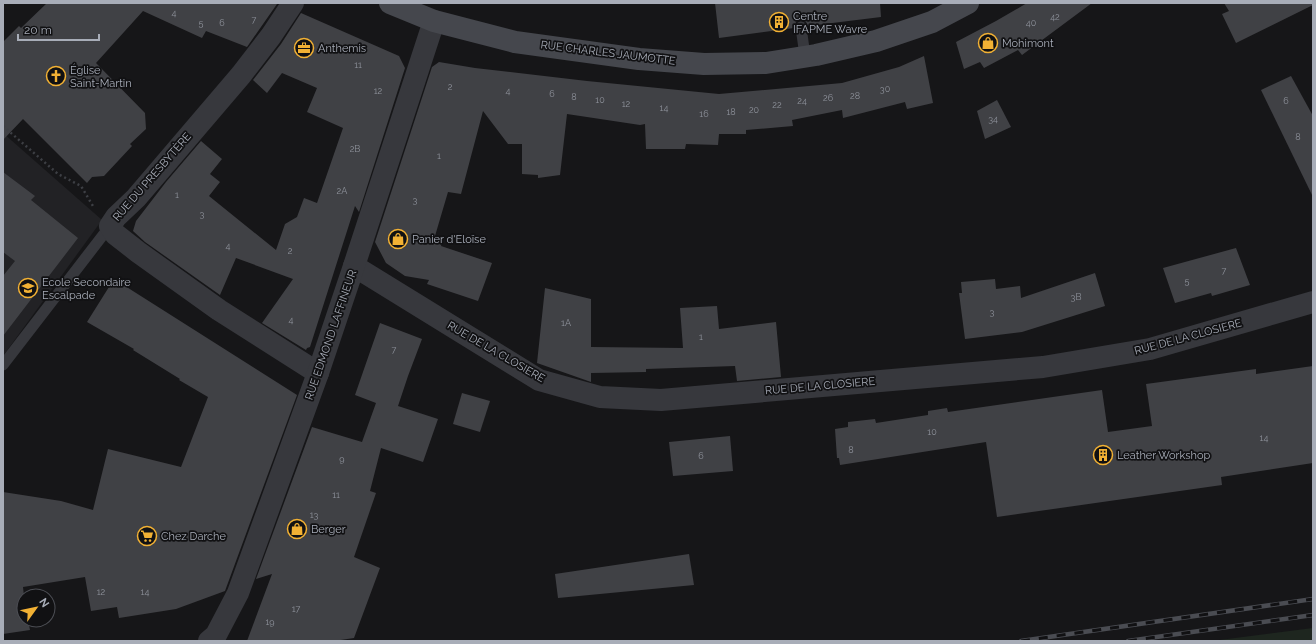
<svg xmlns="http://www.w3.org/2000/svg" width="1316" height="644" font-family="Raleway,sans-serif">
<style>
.built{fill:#222225}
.green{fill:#1e261f}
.building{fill:#404145}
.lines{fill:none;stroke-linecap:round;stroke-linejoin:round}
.path{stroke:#3d3f44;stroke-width:2.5;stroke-dasharray:2 3;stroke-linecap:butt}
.lane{stroke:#37383d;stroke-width:11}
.street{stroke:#37383d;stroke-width:22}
.secondary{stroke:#45474d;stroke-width:22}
.rail-casing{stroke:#4a4c52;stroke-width:4.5}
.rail{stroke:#111113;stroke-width:3;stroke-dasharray:9;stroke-linecap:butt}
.labels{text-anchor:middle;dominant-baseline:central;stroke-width:3.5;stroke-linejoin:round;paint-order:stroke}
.number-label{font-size:9px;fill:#8e929b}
.poi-label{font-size:11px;fill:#a8adb8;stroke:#111113;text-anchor:start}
.street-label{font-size:11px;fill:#a8adb8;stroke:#111113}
</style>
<rect width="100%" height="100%" fill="#161618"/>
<path class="built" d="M3,133L102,220L3,356Z"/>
<path class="green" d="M1313,628V641H1212Z"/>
<g class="building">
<path d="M47,3H275L277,4L247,47L206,31L202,38L143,11L96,63L145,113L146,129L130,144L132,146L104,176L92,177L87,183L23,119L3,140V42L19,26L21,28Z"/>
<path d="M715,3H880L881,17L808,26L806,22L800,20L796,22L794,28L719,38Z"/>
<path d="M1027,3H1092L1022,55L1018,50L984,68L980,62L964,69L956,42L996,21Z"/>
<path d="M1224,3H1313V5L1236,43L1222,14L1229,11Z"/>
<path d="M301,13L399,56L405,68L359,212L355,206L310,347L307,348L306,350L262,323L293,279L236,258L220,295L145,242L133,231L136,221L166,182L201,141L222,159L210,174L220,182L209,196L276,250L285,224L297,217L304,198L317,203L343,128L307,112L317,88L282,73L267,93L253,80L281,44Z"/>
<path d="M924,56L933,103L907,109L905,102L843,118L842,110L792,120L793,126L746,130V134H719L718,145L686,144L685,149H646L645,124L640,125L567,114L560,175L538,178V175L522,174V144H508L483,111L461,194L448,192L435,236L443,238L441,246L492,263L478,301L427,284L429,280L405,276L386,263L375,242L432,67L439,62L475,68L587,81L719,94L842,83L899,67Z"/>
<path d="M1291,76L1313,116V197L1261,90Z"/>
<path d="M997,100L1011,127L985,139L977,111Z"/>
<path d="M3,172L35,196L31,200L78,238L3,336V276L15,261L3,252Z"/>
<path d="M1236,248L1250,285L1212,296L1211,293L1175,303L1163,268Z"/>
<path d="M1095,273L1105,306L1022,332L965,339L959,293H962L961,282L995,279L996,289L1020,286L1021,298Z"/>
<path d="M114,279L297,395L225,591L176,609L119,618L117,607L91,611L85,577L23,587L24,596V620H28L30,630L3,634V492L61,501L93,510L108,449L181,467L208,397L179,380L180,379L133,350L134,349L87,322Z"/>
<path d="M545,288L591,299V347L683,348L680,308L717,306L719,329L776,322L781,377L737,381L735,366L646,369V372L591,373V382L537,363Z"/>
<path d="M380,323L422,339L408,376L398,406L438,419L423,462L381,448L370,491L376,493L354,557L380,568L354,638L334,641H247L272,574L256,579L312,427L362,442L376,403L355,395Z"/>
<path d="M1313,366V463L1221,477L1222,485L997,517L986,442L840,465L839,458H837L835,429L848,427V422L875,419L876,423L928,415V411L947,408L948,412L1102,390L1108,432L1152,426L1146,384L1256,369V374Z"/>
<path d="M462,393L490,401L480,432L453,424Z"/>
<path d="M730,436L733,471L673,476L669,442Z"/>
<path d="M689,554L694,585L558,598L555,574Z"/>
</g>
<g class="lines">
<path class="path" d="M3,126L58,174L81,186L93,206"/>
<g class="lane">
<path d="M801,27L805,56"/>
<path d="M3,365L110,226"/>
</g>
<g class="street">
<path d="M293,3L271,36L241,75L136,198L116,217L110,226L115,234L138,252L219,310L318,373"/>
<path d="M354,266L539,380L600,397L661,400L1043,367L1150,349L1313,302"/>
<path d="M209,641L216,635L238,593L318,373L354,266L434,21"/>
</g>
<path class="secondary" d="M390,3L434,21L515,42L639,59L704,64L766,63L816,55L876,41L932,22L968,3"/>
<defs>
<g id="rail">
<path d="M1021,641L1313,599"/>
<path d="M1128,641L1313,615"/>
</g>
</defs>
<use href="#rail" class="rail-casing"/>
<use href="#rail" class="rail"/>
</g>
<defs>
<symbol id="building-ring" viewBox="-11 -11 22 22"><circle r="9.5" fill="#111113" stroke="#f2b134" stroke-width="1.5"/><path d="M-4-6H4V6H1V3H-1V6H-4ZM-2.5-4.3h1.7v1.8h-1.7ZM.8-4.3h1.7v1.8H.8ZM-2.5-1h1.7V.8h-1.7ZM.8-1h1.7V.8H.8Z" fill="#f2b134"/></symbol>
<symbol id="shop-ring" viewBox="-11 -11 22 22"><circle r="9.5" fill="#111113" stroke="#f2b134" stroke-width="1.5"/><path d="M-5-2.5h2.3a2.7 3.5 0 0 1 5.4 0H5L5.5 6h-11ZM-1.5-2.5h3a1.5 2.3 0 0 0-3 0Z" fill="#f2b134"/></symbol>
<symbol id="office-ring" viewBox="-11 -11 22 22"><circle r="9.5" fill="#111113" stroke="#f2b134" stroke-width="1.5"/><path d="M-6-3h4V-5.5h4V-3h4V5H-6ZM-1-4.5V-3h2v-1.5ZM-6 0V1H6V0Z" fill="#f2b134"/></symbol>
<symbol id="church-ring" viewBox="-11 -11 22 22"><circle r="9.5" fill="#111113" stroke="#f2b134" stroke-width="1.5"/><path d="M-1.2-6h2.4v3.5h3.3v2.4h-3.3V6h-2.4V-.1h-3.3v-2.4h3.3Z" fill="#f2b134"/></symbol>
<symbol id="school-ring" viewBox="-11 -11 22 22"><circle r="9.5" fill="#111113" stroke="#f2b134" stroke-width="1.5"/><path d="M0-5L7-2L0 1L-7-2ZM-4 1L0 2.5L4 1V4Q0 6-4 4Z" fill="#f2b134"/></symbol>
<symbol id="supermarket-ring" viewBox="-11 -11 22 22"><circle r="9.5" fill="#111113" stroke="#f2b134" stroke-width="1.5"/><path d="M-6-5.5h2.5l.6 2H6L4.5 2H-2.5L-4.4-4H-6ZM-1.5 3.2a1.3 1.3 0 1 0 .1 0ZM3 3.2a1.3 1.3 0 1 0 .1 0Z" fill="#f2b134"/></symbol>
</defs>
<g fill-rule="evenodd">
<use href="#building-ring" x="768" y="11" width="22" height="22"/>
<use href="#shop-ring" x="977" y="32" width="22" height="22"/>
<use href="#office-ring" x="293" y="37" width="22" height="22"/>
<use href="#church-ring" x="45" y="65" width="22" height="22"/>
<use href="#shop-ring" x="387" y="228" width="22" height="22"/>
<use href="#school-ring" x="17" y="277" width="22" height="22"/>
<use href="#building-ring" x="1092" y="444" width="22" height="22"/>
<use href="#shop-ring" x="286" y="518" width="22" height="22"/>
<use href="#supermarket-ring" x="136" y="525" width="22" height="22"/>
</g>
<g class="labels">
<g class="number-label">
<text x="174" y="13">4</text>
<text x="1055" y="17">42</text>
<text x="254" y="20">7</text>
<text x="201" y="23">5</text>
<text x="222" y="23">6</text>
<text x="1031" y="23">40</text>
<text x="358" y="65">11</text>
<text x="450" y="87">2</text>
<text x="885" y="89">30</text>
<text x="378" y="91">12</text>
<text x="508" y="91">4</text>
<text x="552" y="94">6</text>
<text x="855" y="96">28</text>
<text x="574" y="97">8</text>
<text x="828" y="98">26</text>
<text x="600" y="100">10</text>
<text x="802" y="101">24</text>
<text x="1286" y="101">6</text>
<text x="626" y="104">12</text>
<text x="777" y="105">22</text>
<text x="664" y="108">14</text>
<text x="754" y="110">20</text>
<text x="731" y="112">18</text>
<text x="704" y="114">16</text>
<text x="993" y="119">34</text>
<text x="1298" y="137">8</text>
<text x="355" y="149">2B</text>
<text x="439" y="156">1</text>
<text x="342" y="191">2A</text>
<text x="177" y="195">1</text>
<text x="415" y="200">3</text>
<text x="202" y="214">3</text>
<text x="228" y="246">4</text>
<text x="290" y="251">2</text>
<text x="1224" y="271">7</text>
<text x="1187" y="281">5</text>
<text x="1076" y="297">3B</text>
<text x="992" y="312">3</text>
<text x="291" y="320">4</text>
<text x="566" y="323">1A</text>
<text x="701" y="337">1</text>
<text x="394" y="350">7</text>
<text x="932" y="432">10</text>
<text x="1264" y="438">14</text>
<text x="851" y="450">8</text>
<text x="701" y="456">6</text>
<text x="342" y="459">9</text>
<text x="336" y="495">11</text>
<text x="314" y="515">13</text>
<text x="101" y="592">12</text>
<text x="145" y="592">14</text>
<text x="296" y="609">17</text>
<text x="270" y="622">19</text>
</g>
<g class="poi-label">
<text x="793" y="16">Centre<tspan x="793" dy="13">IFAPME Wavre</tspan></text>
<text x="1002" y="43">Mohimont</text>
<text x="318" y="48">Anthemis</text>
<text x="70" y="70">Église<tspan x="70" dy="13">Saint-Martin</tspan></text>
<text x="412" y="239">Panier d'Eloïse</text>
<text x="42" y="282">Ecole Secondaire<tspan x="42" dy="13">Escalpade</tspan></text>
<text x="1117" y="455">Leather Workshop</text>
<text x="311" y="529">Berger</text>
<text x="161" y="536">Chez Darche</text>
</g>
<g class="street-label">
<text transform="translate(608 53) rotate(7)">RUE CHARLES JAUMOTTE</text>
<text transform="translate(152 177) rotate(-49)">RUE DU PRESBYTÈRE</text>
<text transform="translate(331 335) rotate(-71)">RUE EDMOND LAFFINEUR</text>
<text transform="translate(1188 337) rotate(-15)">RUE DE LA CLOSIERE</text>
<text transform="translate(496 352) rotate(30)">RUE DE LA CLOSIERE</text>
<text transform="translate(820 386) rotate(-5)">RUE DE LA CLOSIERE</text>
</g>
</g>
<rect width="1316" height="644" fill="none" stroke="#a8adb8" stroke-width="8"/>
<g transform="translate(36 608) rotate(57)"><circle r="19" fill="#111113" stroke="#4d4f55"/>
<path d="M0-3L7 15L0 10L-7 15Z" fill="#f2b134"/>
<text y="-6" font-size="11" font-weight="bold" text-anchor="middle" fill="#a8adb8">N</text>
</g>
<path d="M18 34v6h81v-6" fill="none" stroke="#a8adb8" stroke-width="2"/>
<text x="24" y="34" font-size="12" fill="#a8adb8" stroke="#111113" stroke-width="3" paint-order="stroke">20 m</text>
</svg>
